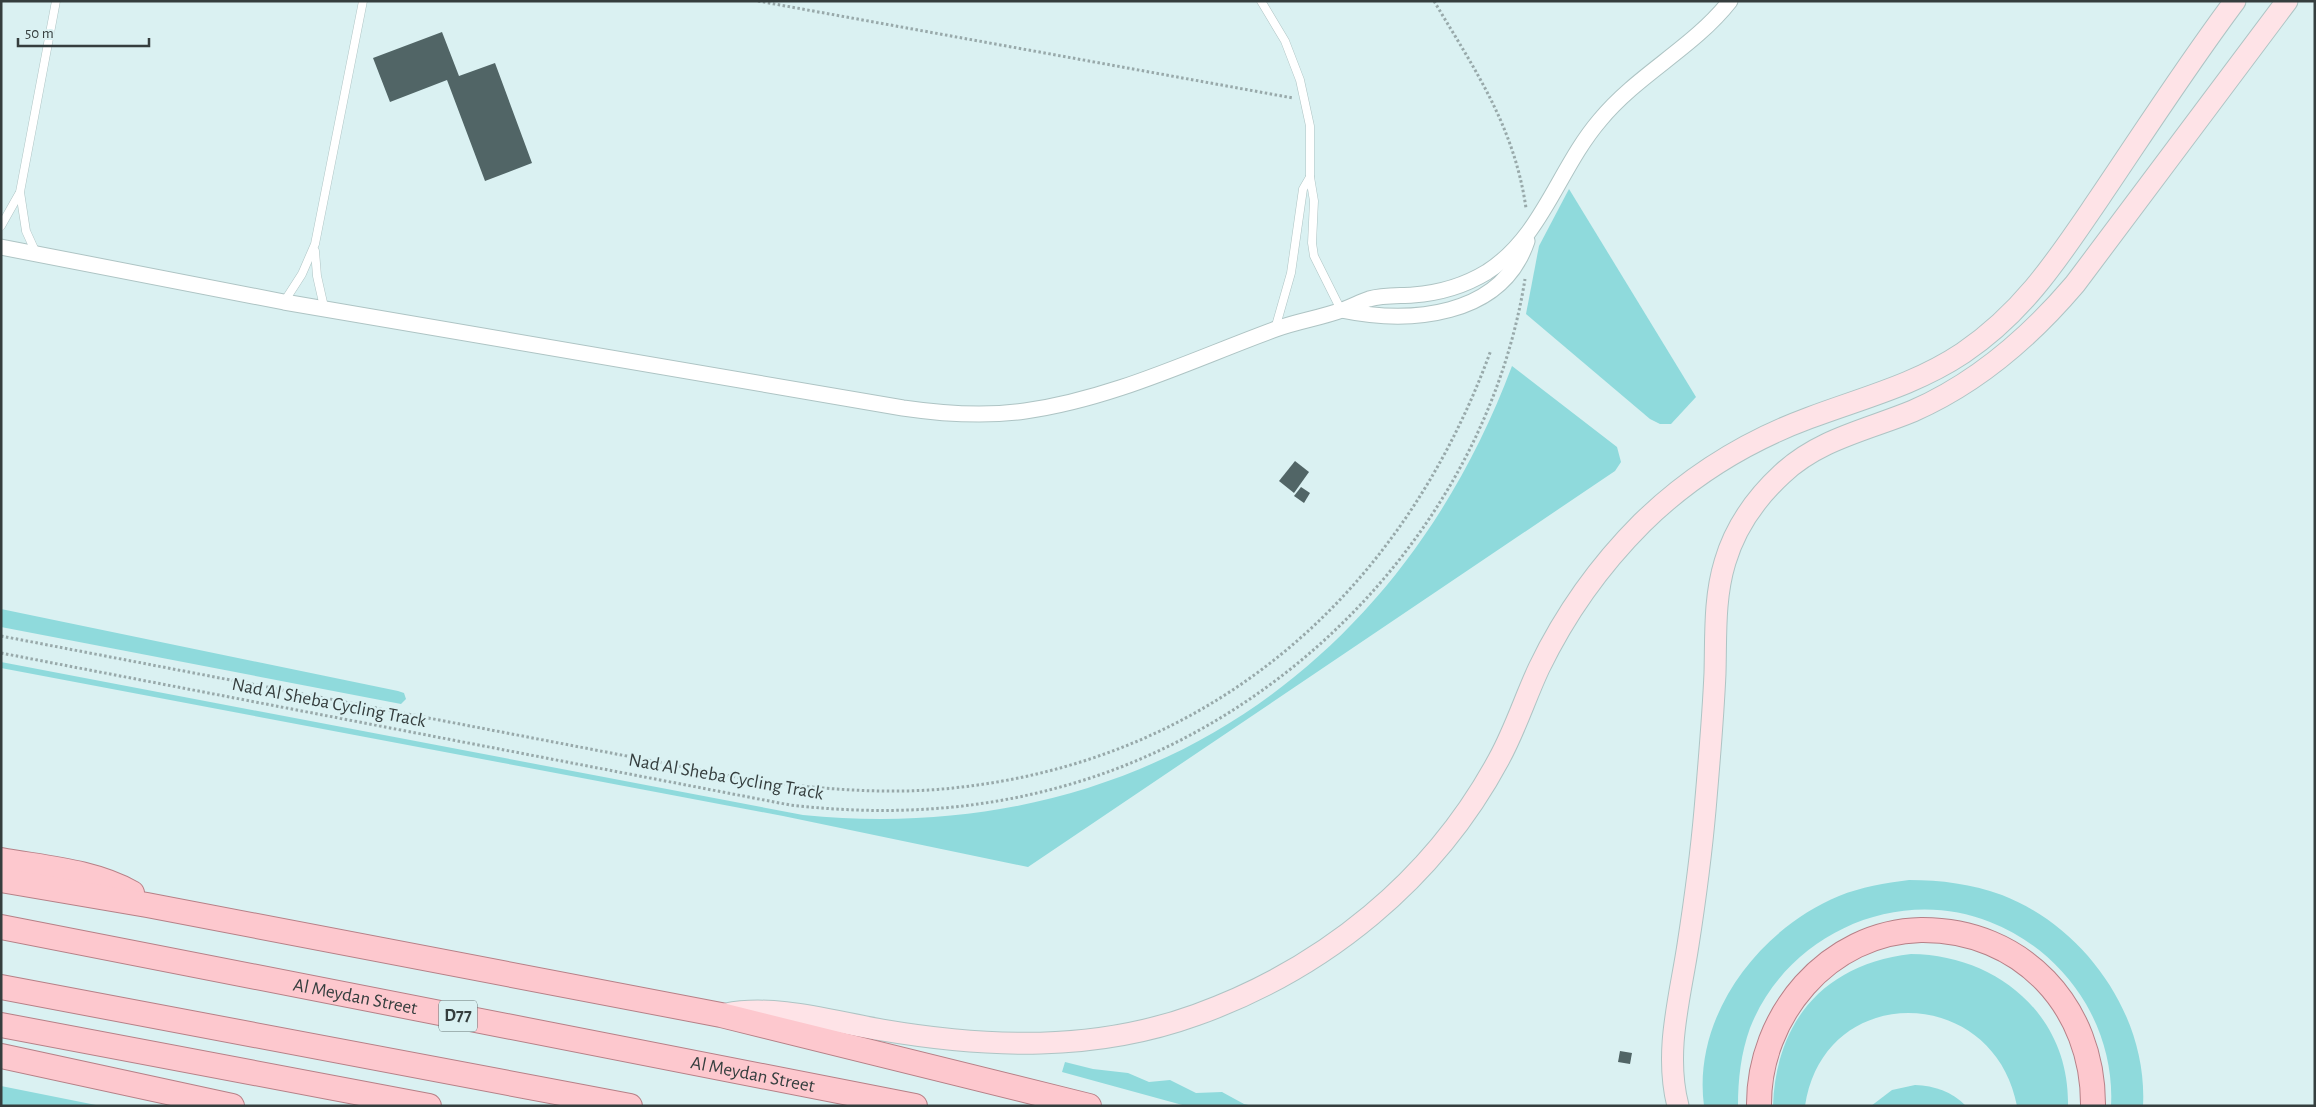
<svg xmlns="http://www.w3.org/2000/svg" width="2316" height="1107" font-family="'Alegreya Sans',sans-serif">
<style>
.green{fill:#8fdadc}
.building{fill:#516566}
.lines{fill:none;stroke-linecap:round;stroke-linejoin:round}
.lane-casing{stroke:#aec4c4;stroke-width:9}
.street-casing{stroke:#aec4c4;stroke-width:17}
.secondary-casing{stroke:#aec4c4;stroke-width:23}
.primary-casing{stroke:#b68087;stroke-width:26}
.path{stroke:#98a9aa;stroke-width:3;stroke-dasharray:2.5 2.5;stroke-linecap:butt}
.lane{stroke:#fff;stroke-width:8}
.street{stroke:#fff;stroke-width:15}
.secondary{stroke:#fee3e7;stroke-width:21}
.primary{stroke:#fdc8ce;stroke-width:24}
.labels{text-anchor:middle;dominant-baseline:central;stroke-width:5;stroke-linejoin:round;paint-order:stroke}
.shield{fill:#daf1f2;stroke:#667474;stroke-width:1}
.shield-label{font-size:18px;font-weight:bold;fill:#353e3e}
.street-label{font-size:19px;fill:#353e3e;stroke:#daf1f2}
</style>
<rect width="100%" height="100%" fill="#daf1f2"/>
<g class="green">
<path d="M1569,189L1696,397L1671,424H1660L1650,419L1526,314L1539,246Z"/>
<path d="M1512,366L1617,447L1621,462L1615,471L1028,867L783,816L1,668V662L803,815C1131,848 1397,673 1512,366Z"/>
<path d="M1,609L398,691L404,693L406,699L401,704L1,627Z"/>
<path d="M1909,880C1941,880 1972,884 2002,895C2085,927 2148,1016 2143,1106H2111C2113,1071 2104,1035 2086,1004C2064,967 2031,938 1990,922C1897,885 1787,934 1750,1028C1741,1053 1738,1079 1738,1106H1704C1692,1016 1759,929 1839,896C1861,887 1885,883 1909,880Z"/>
<path d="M1911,954C1997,955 2070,1015 2068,1106H2017C1994,984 1824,980 1805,1106H1773C1776,1020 1825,964 1911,954Z"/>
<path d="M1065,1062L1093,1069L1128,1073L1149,1082L1170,1080L1196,1093L1222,1092L1244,1104L1253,1106H1186L1062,1072Z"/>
<path d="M1915,1085C1935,1086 1951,1091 1966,1106H1871L1892,1090Z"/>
<path d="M1,1086L101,1106H1Z"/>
</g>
<g class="building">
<path d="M442,32L459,76L495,63L532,163L485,181L447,80L390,102L373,58Z"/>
<path d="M1295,461L1309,472L1294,493L1279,481Z"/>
<path d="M1301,487L1310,493L1304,503L1294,496Z"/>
<path d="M1620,1051L1632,1053L1630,1064L1618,1062Z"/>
</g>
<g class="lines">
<defs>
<g id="lane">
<path d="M1261,1L1285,41L1300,80L1310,126V177L1314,201L1312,243L1314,256L1341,310"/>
<path d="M1,226L19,194"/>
<path d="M315,251L317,276L324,307"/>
<path d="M36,253L26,231L20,192L56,1"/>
<path d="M284,302L302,274L315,244L363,1"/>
<path d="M1275,329L1291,273L1303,189L1310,177"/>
</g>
<g id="street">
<path d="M1,247L284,302L903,408C944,414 984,417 1025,411C1112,399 1194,359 1276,329C1298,321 1320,318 1342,310C1351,307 1360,302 1369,299C1383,295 1399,296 1413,295C1440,293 1464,286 1487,272C1543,236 1558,169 1600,120C1638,74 1693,48 1730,1"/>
<path d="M1341,310C1409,324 1501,318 1527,241"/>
</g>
<g id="secondary">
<path d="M726,1014C775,1004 834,1022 882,1030C988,1048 1094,1052 1196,1015C1324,969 1434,880 1499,759C1515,730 1525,698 1539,668C1565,614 1600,565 1642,523C1689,477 1747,441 1809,418C1862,398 1915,385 1963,353C2025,311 2059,257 2100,197C2144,132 2187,65 2235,1"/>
<path d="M1678,1106C1664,1052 1680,998 1688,945C1695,900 1701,855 1705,810C1709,764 1713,719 1715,673C1716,636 1714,598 1725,562C1735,528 1756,498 1782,474C1819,439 1867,430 1913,411C1977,383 2030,337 2075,284L2287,1"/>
</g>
<g id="primary">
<path d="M1,860C45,868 93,871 132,893"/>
<path d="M1,880L147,905L721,1015L1089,1106"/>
<path id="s1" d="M1,927L915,1106"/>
<path d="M1,987L630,1106"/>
<path d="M1,1025L429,1106"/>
<path d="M1,1056L232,1106"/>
<path d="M1759,1106C1758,1016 1828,932 1921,930C2022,929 2094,1007 2093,1106"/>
</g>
</defs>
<use href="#lane" class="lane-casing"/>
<use href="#street" class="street-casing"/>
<use href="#secondary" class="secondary-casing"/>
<use href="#primary" class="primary-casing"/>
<g class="path">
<path d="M758,1L1293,98"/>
<path d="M1434,1C1475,70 1514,126 1526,208"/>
<path d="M1,636L757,781C822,789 888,795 953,788C1214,761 1403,592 1491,350"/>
<path d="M1,653L790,805C877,815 964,812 1049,790C1287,730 1486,523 1525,279"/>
</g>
<use href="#lane" class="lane"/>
<use href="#street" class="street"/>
<use href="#secondary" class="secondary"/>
<use href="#primary" class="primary"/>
</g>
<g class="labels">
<rect class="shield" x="439" y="1000.5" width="38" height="31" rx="4"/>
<g class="shield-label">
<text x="458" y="1016">D77</text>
</g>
<g class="street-label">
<text transform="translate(329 703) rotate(11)">Nad Al Sheba Cycling Track</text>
<text transform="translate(726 777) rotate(10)">Nad Al Sheba Cycling Track</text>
<text stroke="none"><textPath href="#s1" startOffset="361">Al Meydan Street</textPath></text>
<text stroke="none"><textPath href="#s1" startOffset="766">Al Meydan Street</textPath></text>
</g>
</g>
<rect width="2316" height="1107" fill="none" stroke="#353e3e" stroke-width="5"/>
<path d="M18 38v8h131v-8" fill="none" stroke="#353e3e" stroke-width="2.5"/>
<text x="25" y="38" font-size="15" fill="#353e3e" stroke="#daf1f2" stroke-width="4" paint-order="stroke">50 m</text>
</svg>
